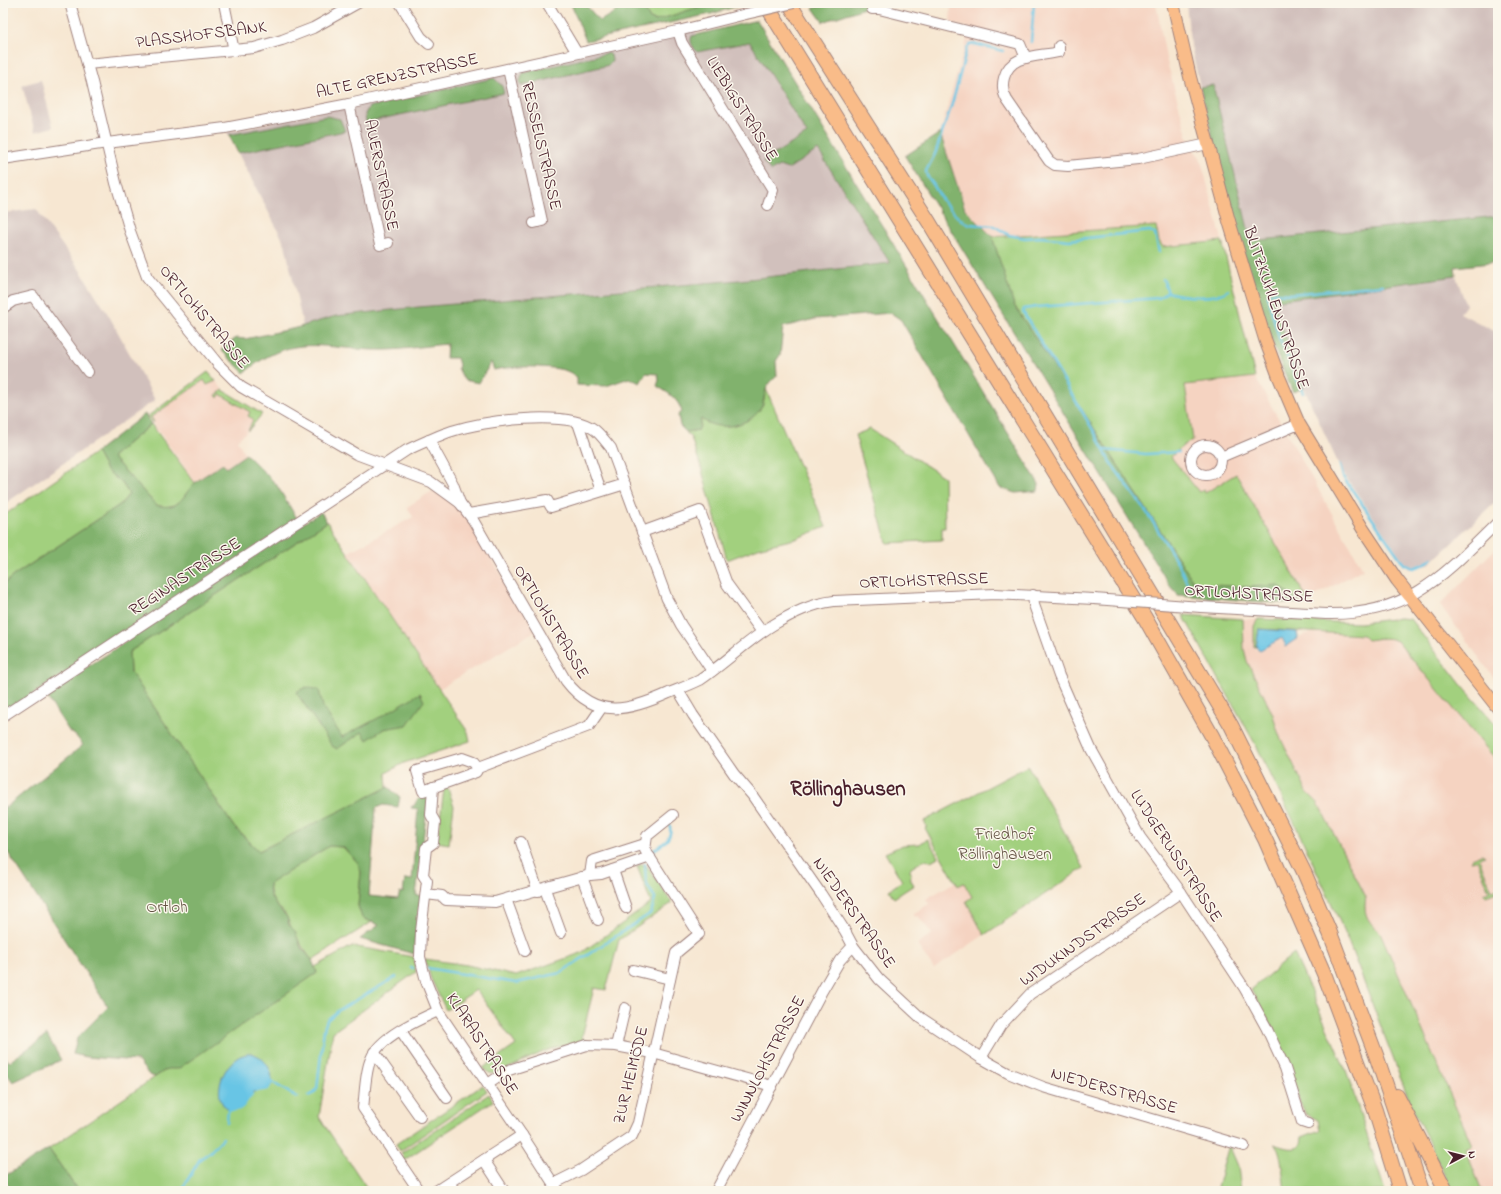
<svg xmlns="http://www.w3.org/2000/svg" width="1501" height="1194" font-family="'Indie Flower',sans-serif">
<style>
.built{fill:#f5d3c1}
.industrial{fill:#d1c0bc}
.green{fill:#a2d07e;stroke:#767854}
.forest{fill:#81b26d;stroke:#66684c}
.water{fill:#67c5e5;stroke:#587288}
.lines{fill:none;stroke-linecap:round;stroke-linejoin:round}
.stream{stroke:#67c5e5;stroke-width:2.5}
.minor-casing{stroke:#a0837e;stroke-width:12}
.major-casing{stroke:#a0837e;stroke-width:14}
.highway-casing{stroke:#a0837e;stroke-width:16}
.minor{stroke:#fff;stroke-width:10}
.major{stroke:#f9bc89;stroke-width:12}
.highway{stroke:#f9bc89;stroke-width:14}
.minor-bridge-casing{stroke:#a0837e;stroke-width:12;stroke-linecap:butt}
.minor-bridge{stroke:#fff;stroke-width:10}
.labels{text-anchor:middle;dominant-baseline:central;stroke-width:3;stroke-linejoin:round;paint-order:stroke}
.street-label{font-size:17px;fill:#4a1f2b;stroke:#fbf7ec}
.park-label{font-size:17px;fill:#645444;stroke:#fbf7ec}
.district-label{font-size:21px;font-weight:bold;fill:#4a1f2b;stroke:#fbf7ec}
</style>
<rect width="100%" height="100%" fill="#fbf7ec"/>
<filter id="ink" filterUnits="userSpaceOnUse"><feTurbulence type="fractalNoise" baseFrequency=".025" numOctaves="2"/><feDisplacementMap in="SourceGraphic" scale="8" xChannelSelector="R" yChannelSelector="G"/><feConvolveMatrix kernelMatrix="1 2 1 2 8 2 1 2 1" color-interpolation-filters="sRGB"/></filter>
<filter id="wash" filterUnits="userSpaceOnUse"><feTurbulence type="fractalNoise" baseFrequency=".012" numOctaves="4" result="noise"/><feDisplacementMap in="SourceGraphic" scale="16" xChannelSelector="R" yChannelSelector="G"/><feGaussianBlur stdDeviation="0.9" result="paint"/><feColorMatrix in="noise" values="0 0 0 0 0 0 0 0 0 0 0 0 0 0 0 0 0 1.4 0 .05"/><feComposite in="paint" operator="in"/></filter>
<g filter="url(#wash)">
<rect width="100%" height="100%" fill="#f7e7d2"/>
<g class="built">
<path d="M951,3H1156L1166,58L1190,146L1200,157L1222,240L1163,247L992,236L966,209L940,133L970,28L950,23Z"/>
<path d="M1255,377L1363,569L1308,600L1236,474L1205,494L1199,493L1171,457L1184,445L1193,440L1185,385Z"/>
<path d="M204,380L209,384L216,381L223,390L216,395L218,398L220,394L250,412L248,416L253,419L247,431L237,440L245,454L226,467L223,463L195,482L159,431L158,432L150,417Z"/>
<path d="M437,488L459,503L535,631L439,689L347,553L413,517L407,507Z"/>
<path d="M1498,546V683L1440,605Z"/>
<path d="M1243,619H1258L1254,626V647L1255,649L1260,651L1282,639L1285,646L1306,634L1319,632L1362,636L1367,640L1388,638L1397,641L1498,762V1191H1482L1465,1148L1471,1145L1380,932L1369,923L1364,908L1366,897L1318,803L1307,792L1279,735L1273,715L1247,661L1244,649Z"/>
<path d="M955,882L958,886L964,883L972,897L966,901L984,935L934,969L917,945L932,934L918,916L915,917L913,914L929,904L926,899Z"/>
</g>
<g class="industrial">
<path d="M1186,3H1498V216L1251,241L1213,85L1200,87L1190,41Z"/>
<path d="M693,28L708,50L750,42L807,134L763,161L788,169L818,150L890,263L740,280L419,307L336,316L303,326L285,244L227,132Z"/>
<path d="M41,80L53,127L35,132L22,85Z"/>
<path d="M36,209L78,267L109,316L155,400L3,505V213Z"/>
<path d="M1456,276L1466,305L1460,313L1498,333V500L1428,565L1409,569L1341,470L1304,388L1273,301Z"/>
</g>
<g class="green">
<path d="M641,3H711V4L655,21L650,19Z"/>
<path d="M1156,226L1159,241L1163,247L1222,241L1255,377L1185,385L1193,440L1184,445L1171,457L1199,492L1204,490L1205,493L1236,474L1308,600L1195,584L1014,305L991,237Z"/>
<path d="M208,372L216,381L207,385L204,380L151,417L154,422L153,423L148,416Z"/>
<path d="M766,389L826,527L795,539L761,547L727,560L701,467L691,438L686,432L699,430L701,419L763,405Z"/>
<path d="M223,390L262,414L248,431L253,419L248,416L250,412L220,394L218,398L216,395Z"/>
<path d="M151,424L195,483C185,498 176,511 156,505L112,457Z"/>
<path d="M870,429L944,477L945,528H942V540L887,543L855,435Z"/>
<path d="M96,452L106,470L122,483L129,494L121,504L13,576L3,585V516Z"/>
<path d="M327,522L468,732L470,741L404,763L386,773L387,789L259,851L234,827L130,671L129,652Z"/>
<path d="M1183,615L1243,619L1244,649L1247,661L1273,715L1279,735L1307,792L1318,803L1366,897C1363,914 1367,921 1380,932L1472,1145L1465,1148L1482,1191H1452L1411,1105L1345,933L1295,824L1258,749Z"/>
<path d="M1400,618L1410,619L1460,683L1498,727V762L1397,641C1387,636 1377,639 1367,640L1362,635L1259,629L1256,647H1254V626L1258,619L1360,623Z"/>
<path d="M1028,766L1084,868L984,935L966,901L972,897L964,883L958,886L925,828L927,827L924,821Z"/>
<path d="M448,788L454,806L449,844L437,842L444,789Z"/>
<path d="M928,839L938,857L931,861L923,860L910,869L911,880L914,885L894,898L889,890L902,881L885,853L903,845L919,844Z"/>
<path d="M329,846L343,847L358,863L361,872L358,906L363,918L372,922L312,960C302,947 293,933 287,918C286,913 281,910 277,906C271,900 270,892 269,883Z"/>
<path d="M1482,854L1485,856L1479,859L1492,890L1498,888L1497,892L1486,896L1483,893L1489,891L1477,860L1470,861L1472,858Z"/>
<path d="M642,864L647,866L672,903L619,940L606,990L594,988L582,1037L587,1042C557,1041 522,1063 496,1074L489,1073L483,1068L516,1045L476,990L446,1010L431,979L425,959L467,965L516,976L581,953L651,903L637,866Z"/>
<path d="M352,946L414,957L416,972L333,1032L319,1117L369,1191H78L49,1149L167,1069L317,973L315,967Z"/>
<path d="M1294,953L1347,1073L1385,1191H1285C1283,1179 1282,1150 1274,1144C1283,1147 1292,1151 1301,1146L1302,1137L1320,1130L1318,1120L1306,1114L1300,1103L1291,1073L1274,1030L1251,990Z"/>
<path d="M483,1085L487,1091L400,1151L396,1144Z"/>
<path d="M489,1094L493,1101L403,1161L401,1158L404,1156L401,1153Z"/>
<path d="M1229,1145L1238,1166L1241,1191H1216Z"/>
</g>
<g class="forest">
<path d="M574,3H584L600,21L630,3H641L650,19L655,21L711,3H749L711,14L586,41L571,4Z"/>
<path d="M834,3H886L870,6L823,22L813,8Z"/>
<path d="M757,20L1039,484L1038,491L1016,493L1000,488L901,320L891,313L815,319L783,327L780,355L776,361L777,376C773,380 767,385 766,390C764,395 764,401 762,406C752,426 719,433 701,419L699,430L686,432L680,426L678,415L682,412C678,398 668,393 657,386L659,380L658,374L646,373L640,383L629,378L606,386L577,385V377C574,376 572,373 569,372C555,365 509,366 494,370L491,362L479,383L464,380L458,368L459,365L457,358H446L447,344C423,346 398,351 374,350C318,348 292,333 244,373L221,350L236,338L245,339L296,328L336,316L419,307L740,280L890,263L818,150L788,169L779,166L771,171L763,161L807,134L750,42L697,52C693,47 689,42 692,36Z"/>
<path d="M608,53L611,55L612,60L609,65L521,86L520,81L523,73Z"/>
<path d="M494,78L502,86L504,93L366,122L365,114L369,107Z"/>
<path d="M1213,85L1251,241L1498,216V262L1455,267L1456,276L1273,301L1304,388L1293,392C1249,296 1225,190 1200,87Z"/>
<path d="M326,116L340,119L345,131L238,153L229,135Z"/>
<path d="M940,133L965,209L992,236L1014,305L1195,584L1250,587L1278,585L1301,603H1276L1178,595L1170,586L905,156Z"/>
<path d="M145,414L151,424L112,457L156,505C182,512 182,494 196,482C204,475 214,470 223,464L226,468L246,454L276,484L298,520L3,714V585L13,576L121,504L129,494L122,483L106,470L96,452Z"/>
<path d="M321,512L327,522L129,652L130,671L234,827L259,851L388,787L400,797L398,807L383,805L376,808L369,896L398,899L400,892L403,893L405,879L412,880L418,809L411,808L412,806H414L417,800L429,793L416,895L421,896L414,947L420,949L414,954L360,939L379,925L362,918L358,906L361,872L358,863L343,847L329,846L269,884L270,895L276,905L287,917L289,925L295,931L301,947L312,960L317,973L178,1069H167L155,1077L149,1075L138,1061L87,1057L73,1054L77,1038L108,1007L3,845V806L5,808L83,745L76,736L69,731L45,694L106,655L218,577Z"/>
<path d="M306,687L319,690L323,707L342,737L382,716L420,693L424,701L407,725L384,729L367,740L362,732L337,749L332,746L296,692Z"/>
<path d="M47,1035L61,1060L13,1082L3,1068V1054L9,1062Z"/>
<path d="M49,1149L78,1191H10L3,1181V1177Z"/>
</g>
<g class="water">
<path d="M1259,629L1297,632L1298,638L1286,646L1282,638L1260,650L1256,647Z"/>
<path d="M251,1053C265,1057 273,1070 272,1084L268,1089L253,1092C244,1103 245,1111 228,1110C211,1097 222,1068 237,1058C241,1055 247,1054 251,1053Z"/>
</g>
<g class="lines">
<g class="stream">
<path d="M1031,42L1034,3"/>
<path d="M1003,51L975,44L970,45L967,48L952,104L935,154L926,171L927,176L933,184L943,201L961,220L968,224L994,226L1009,235L1025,238L1041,237L1069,240L1150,231L1155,234L1159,252"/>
<path d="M1163,279L1168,292C1185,297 1214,300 1229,290"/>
<path d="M1168,291L1159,298L1036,307L1024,309L1023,312L1096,435L1110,462L1148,514L1179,565L1188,585"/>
<path d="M1303,393L1279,338L1267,295L1271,293L1291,294L1383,285"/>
<path d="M1104,450L1146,454L1179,452"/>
<path d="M1340,465L1343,477L1404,564L1413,568L1424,564L1433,558"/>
<path d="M653,854L654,850C665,843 674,837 669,823"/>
<path d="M411,968H413"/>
<path d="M427,968L516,983L560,973L651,913L655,898L646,883L645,864"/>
<path d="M256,1091L268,1089L272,1082L296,1097H298"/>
<path d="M308,1096L313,1094L317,1089L324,1029L327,1020L339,1010L396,977"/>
<path d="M227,1123L228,1110C245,1111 243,1104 252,1094"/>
<path d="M181,1191L200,1159L210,1152L223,1138"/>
</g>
</g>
</g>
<g filter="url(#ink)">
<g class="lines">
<defs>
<g id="minor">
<path d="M70,3L92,82L116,183L130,231L147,277L218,364L241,387L356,454L431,482L460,503L473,520L566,681C596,720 629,711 669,693C679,689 690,685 700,680C725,663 747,641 773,625C793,613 811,604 834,601L995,594L1094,599"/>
<path d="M224,3L234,51"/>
<path d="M400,3L421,37L429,44"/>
<path d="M547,3L577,53"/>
<path d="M872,9H879L1020,44L1026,58"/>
<path d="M678,31L682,43L773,190L768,205"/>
<path d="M1059,46V52C1046,55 1031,55 1019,60C1003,67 999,87 1007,100L1049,161L1055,165L1068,166L1138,159L1208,144"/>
<path d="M87,64L254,48L282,40L313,28L358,3"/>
<path d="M508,69L542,221L534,223"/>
<path d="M349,104L380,245L388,243"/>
<path d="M3,159L107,143L225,128L349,104L678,31L746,14"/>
<path d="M3,308L13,301L33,296L88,372"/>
<path d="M578,423L601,491"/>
<path d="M429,440L453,484L460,503"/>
<circle cx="1206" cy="460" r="15"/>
<path d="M1221,457L1299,424"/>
<path d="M469,514L547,500L551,507L625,484"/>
<path d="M642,532L700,511L727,584L762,632"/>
<path d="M1033,595L1034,605L1059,676L1091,749L1140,837L1181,892L1245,989L1266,1027L1285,1068L1302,1122L1308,1124"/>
<path d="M1201,607L1326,614C1408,616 1443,576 1498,522"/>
<path d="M678,690L693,715L734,774L752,795L821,894L845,931L853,946L879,979L921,1018L981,1058L1008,1073L1043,1087L1244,1146"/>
<path d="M3,716L407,450C422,443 437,436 452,431C484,421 567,409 595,430C601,435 606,442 611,448L667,599L681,625L712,671"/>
<path d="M478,768L473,762L462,758L417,771L423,791L476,772L478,768L589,726L602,707"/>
<path d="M433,787L431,815L435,822L433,843L426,848L423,875L427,881L421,931L420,957L426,981L438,1011L522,1135L558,1191"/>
<path d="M521,842L538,891"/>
<path d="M613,870L626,908"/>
<path d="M590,875L592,861L645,844"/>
<path d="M582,877L598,920"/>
<path d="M545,889L561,933"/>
<path d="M426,894L442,896L446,900L495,902L590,875L601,874L650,857"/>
<path d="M506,899L525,951"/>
<path d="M633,970L670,979"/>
<path d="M401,1031L447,1098"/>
<path d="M616,1046L625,1008"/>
<path d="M374,1052L420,1117"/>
<path d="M981,1058L1001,1025L1030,994L1181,892"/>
<path d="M488,1084L509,1070L587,1045L616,1046L653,1053L772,1086"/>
<path d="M484,1160L504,1191"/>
<path d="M449,1183L455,1191"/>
<path d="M553,1184L581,1170L632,1136L638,1123L676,953L699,934L645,850L647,836L673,815"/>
<path d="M3,1190L4,1191"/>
<path d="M419,1191L363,1108C365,1094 365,1071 371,1059C379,1037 418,1020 438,1011"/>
<path d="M436,1191L522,1135"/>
<path d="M716,1191L822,991L840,960L853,946"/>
</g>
<path id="major" d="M1173,3L1190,77L1229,221L1265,339L1279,377L1299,424L1363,529L1397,580L1498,708"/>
<g id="highway">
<path d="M765,3L1145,618L1212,736L1265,839L1325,976L1375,1110L1400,1191"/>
<path d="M789,3L929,222L1231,725L1304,872L1330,933L1376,1055L1422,1191"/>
<path d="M1397,1096L1446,1191"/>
</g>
</defs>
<use href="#minor" class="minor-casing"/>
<use href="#major" class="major-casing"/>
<use href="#highway" class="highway-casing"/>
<use href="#minor" class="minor"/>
<use href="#major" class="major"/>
<use href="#highway" class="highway"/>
<defs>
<g id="minor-bridge">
<path d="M746,14L794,3"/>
<path d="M1094,599L1201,607"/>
</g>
</defs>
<use href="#minor-bridge" class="minor-bridge-casing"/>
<use href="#minor-bridge" class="minor-bridge"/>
</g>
</g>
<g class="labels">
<g class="street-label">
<text transform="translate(201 35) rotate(-7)">PLASSHOFSBANK</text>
<text transform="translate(397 76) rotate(-12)">ALTE GRENZSTRASSE</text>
<text transform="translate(742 109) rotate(58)">LIEBIGSTRASSE</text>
<text transform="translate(541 146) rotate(77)">RESSELSTRASSE</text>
<text transform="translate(381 175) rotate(78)">AUERSTRASSE</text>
<text transform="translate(1276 308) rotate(71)">BLITZKUHLENSTRASSE</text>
<text transform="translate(204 317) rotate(50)">ORTLOHSTRASSE</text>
<text transform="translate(185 577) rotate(-33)">REGINASTRASSE</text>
<text transform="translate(924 581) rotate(-2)">ORTLOHSTRASSE</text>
<text transform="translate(1249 594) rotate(3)">ORTLOHSTRASSE</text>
<text transform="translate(551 622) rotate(59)">ORTLOHSTRASSE</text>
<text transform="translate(1176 856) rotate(57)">LUDGERUSSTRASSE</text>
<text transform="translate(854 913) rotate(55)">NIEDERSTRASSE</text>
<text transform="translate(1083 940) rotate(-35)">WIDUKINDSTRASSE</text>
<text transform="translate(482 1044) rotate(57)">KLARASTRASSE</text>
<text transform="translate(768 1059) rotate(-62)">WINNLOHSTRASSE</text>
<text transform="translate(631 1075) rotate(-76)">ZUR HEIMÖDE</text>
<text transform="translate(1114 1091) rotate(16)">NIEDERSTRASSE</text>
</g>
<g class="park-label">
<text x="1005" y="834">Friedhof<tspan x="1005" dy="20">Röllinghausen</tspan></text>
<text x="167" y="907">Ortloh</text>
</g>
<g class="district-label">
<text x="848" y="790">Röllinghausen</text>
</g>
</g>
<rect width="1501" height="1194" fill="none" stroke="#fbf7ec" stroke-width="16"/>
<g transform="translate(1463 1156) rotate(83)" stroke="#fbf7ec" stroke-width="3" paint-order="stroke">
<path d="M0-3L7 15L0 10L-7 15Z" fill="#4a1f2b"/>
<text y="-6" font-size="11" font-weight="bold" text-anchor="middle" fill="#4a1f2b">N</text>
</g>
</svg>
